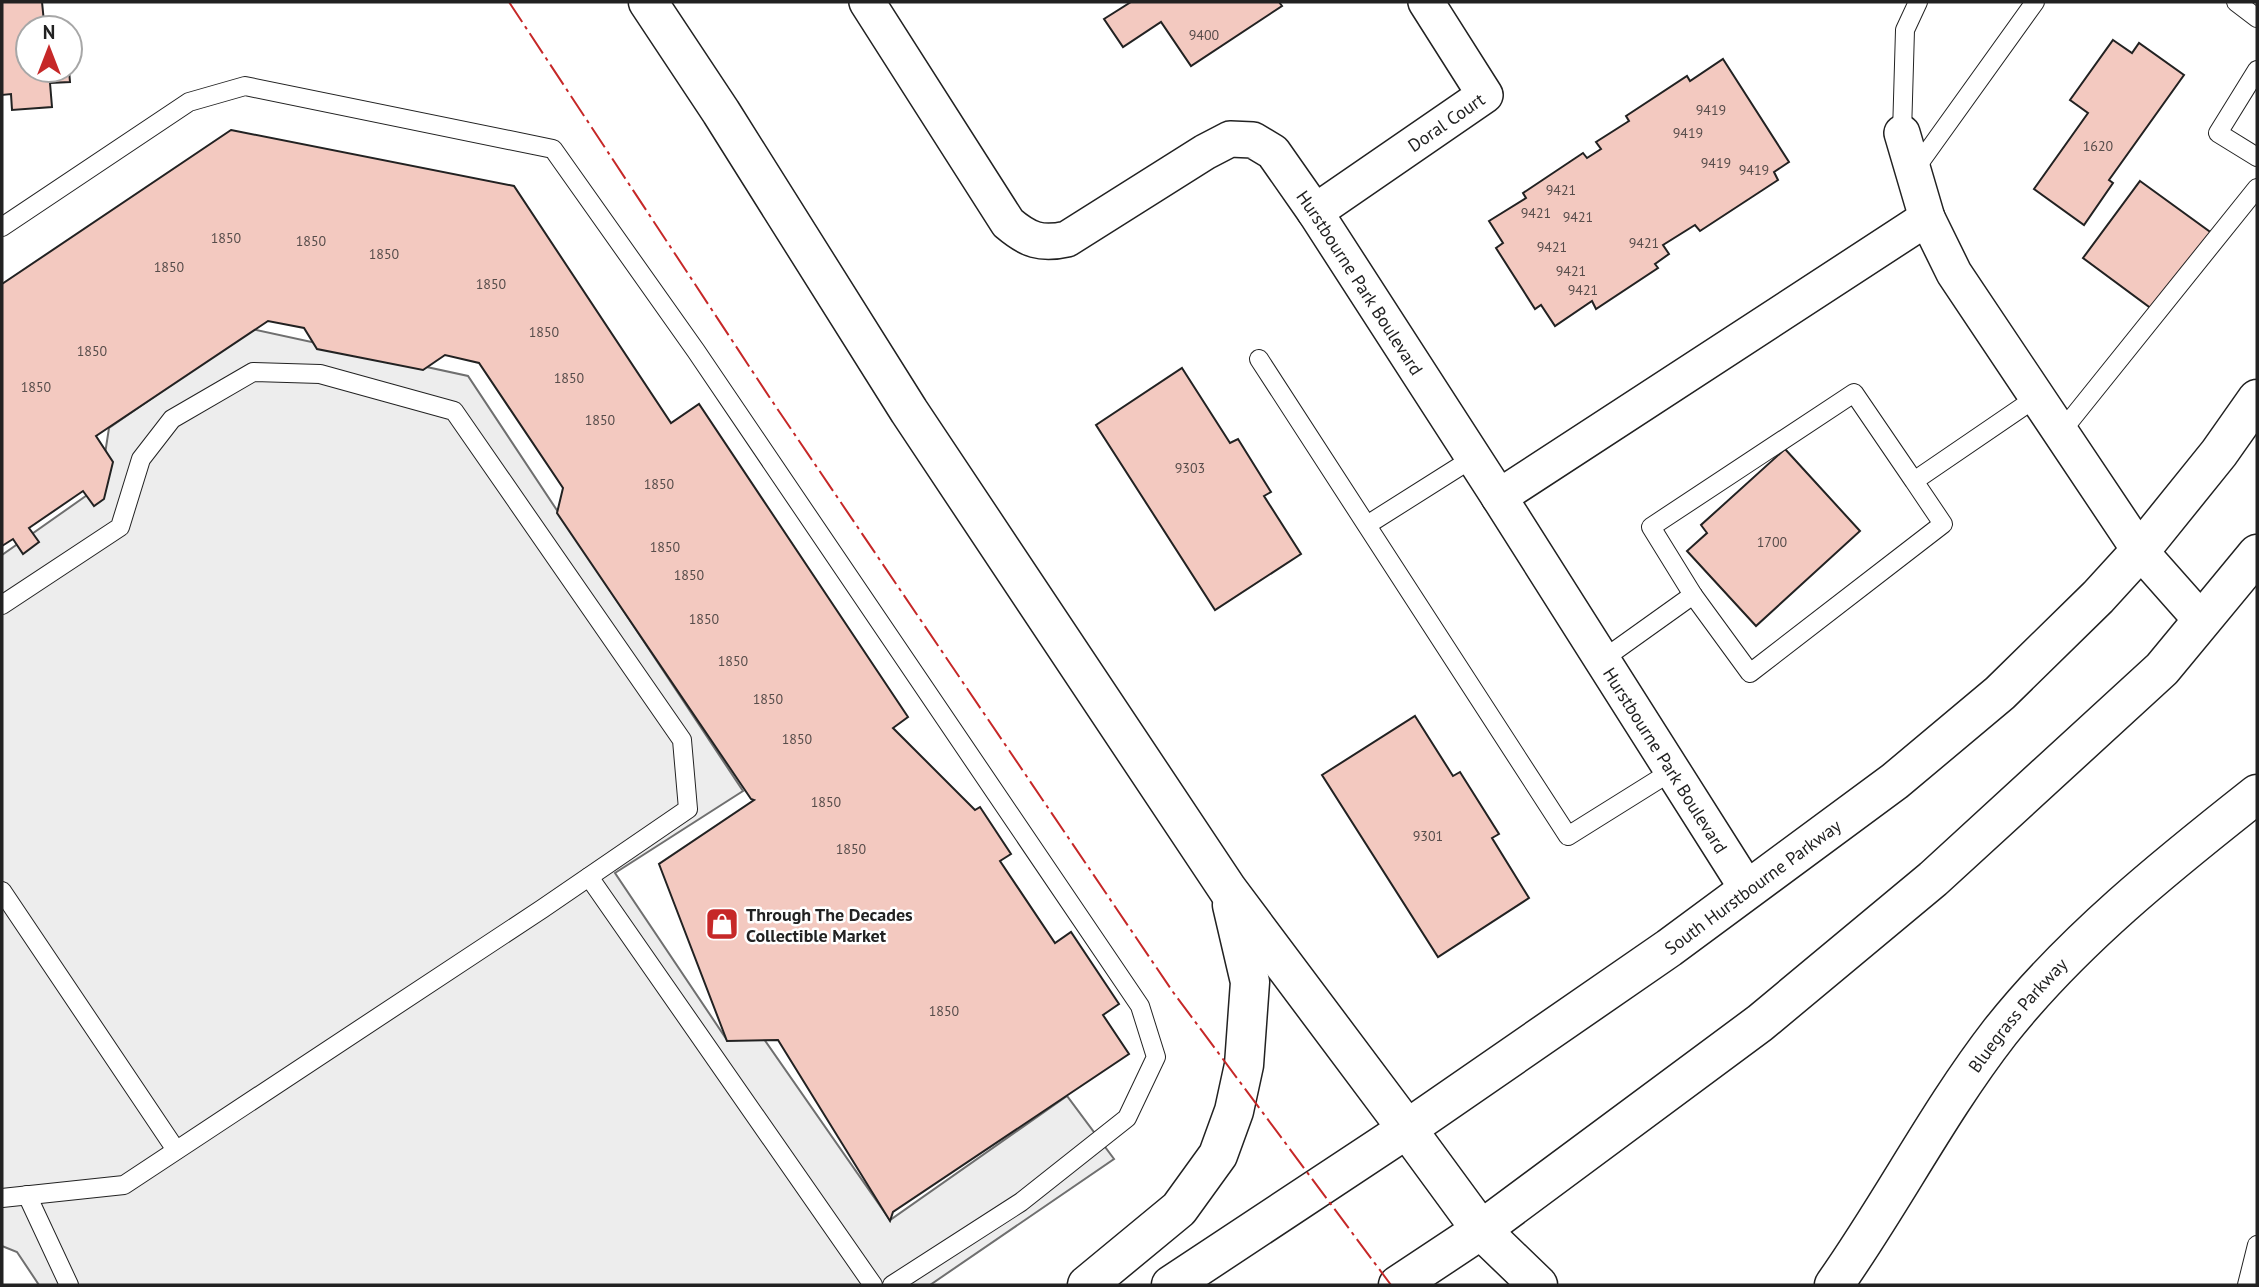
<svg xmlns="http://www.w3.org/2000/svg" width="2259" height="1287" font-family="'PT Sans',sans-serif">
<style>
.parking{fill:#ededed;stroke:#6f6f6f;stroke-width:2}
.building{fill:#f3c9c0;stroke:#222;stroke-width:2}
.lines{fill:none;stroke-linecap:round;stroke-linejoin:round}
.service-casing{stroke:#222;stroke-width:20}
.minor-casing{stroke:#222;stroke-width:38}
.tertiary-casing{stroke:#222;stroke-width:41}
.primary-casing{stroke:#222;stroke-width:41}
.motorway-casing{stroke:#222;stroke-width:41}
.service{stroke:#fff;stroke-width:18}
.minor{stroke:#fff;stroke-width:35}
.tertiary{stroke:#fff;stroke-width:38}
.primary{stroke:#fff;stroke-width:38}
.motorway{stroke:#fff;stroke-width:38}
.power{stroke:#c62828;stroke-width:2;stroke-dasharray:24 5 3.5 5;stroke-linecap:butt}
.labels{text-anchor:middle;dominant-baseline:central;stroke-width:5;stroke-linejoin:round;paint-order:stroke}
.number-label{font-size:14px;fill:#564c4a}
.street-label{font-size:18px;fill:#222;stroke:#fff}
.poi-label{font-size:18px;font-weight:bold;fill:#222;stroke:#fff;text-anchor:start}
</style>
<rect width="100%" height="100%" fill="#fff"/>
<path class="parking" d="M252,329L468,376L743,791L615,873L727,1040L752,1022L890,1220L1067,1096L1114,1159L930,1285H39L17,1252L2,1246V555L100,486L109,428Z"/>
<g class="building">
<path d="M2,2H42L44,22L64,20L65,28H28V70H69L70,82L50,83L52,107L12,110L11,94L2,95Z"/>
<path d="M1131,2H1279L1282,6L1191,66L1161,22L1123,47L1104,19Z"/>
<path d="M2113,40L2132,53L2139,43L2184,75L2109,180L2113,183L2084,225L2034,189L2088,113L2070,100Z"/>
<path d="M1723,59L1789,162L1774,172L1778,180L1700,231L1695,225L1663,245L1669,254L1655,264L1658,268L1596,309L1592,301L1555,326L1541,305L1535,309L1496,248L1503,243L1489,221L1526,198L1523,193L1583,153L1587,158L1601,149L1596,142L1629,121L1626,116L1687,76L1690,81Z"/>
<path d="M231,130L514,186L671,423L699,404L908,717L893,728L975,810L980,807L1011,854L1000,861L1055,943L1071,932L1119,1004L1103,1015L1129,1054L893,1212L890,1221L778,1040L727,1041L659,864L754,800L751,799L557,513L563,488L479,363L445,355L423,370L317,349L304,328L268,321L96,436L113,462L104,499L94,506L83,491L29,528L39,542L23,554L13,539L2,546V284Z"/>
<path d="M2140,181L2213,234L2156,312L2083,258Z"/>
<path d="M1182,368L1230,443L1238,439L1271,492L1264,496L1301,554L1215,610L1096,425Z"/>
<path d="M1785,449L1860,531L1756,626L1687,551L1707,533L1701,525Z"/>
<path d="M1415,716L1453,776L1460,772L1499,834L1492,838L1529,898L1438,957L1322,775Z"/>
</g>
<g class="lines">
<defs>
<g id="service">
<path d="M2236,2L2257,18"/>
<path d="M2257,70L2218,133L2257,157"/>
<path d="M1902,133L1905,30L1918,2"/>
<path d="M1913,172L2035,2"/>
<path d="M2,227L189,102L245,86L553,149L696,351L1140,1006L1156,1057L1127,1118L1021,1202L892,1285"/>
<path d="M1259,359L1568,836L1672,771"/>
<path d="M2061,432L2257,188"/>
<path d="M1914,481L1943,524L1750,673L1693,595L1651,527L1854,393L1914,481L2037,397"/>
<path d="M1367,525L1473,458"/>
<path d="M2,605L120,527L141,459L172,419L253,372L320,374L454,411L682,740L688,809L542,909L124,1185L2,1198"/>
<path d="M1602,660L1693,595"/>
<path d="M589,877L873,1285"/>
<path d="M2,891L176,1150"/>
<path d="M27,1195L69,1285"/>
<path d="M2247,1285L2257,1245"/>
</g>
<g id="minor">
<path id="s1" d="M867,2L1008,223C1028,240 1041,245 1067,239L1205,152L1230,139L1253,140L1273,152L1315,212L1499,497L1748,890"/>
<path d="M1902,133L1927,218L1954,273L2140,551L2202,621"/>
<path id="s2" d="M1315,212L1485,95L1426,2"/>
<path d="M1499,497L1927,218"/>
</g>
<g id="tertiary">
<path d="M1481,1230L1538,1285"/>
<path id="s3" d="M1834,1285C1892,1203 1938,1112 2000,1032C2072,941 2167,865 2257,794"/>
</g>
<g id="primary">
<path d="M1407,1129L1481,1230"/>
<path id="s4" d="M1171,1285L1407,1129L1669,948L1895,781L2000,693L2098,597L2140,551L2219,453L2257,399"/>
<path d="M1398,1285L1481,1230L1760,1023L1933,879L2162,669L2257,554"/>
</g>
<g id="motorway">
<path d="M648,2L721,112L909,411L1228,890L1407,1129"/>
<path d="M1087,1285L1179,1209L1218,1155L1234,1111L1244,1065L1250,982L1232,905"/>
</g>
</defs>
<use href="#service" class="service-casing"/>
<use href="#minor" class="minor-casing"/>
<use href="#tertiary" class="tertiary-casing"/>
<use href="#primary" class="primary-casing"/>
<use href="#motorway" class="motorway-casing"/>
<use href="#service" class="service"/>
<use href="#minor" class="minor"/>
<use href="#tertiary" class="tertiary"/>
<use href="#primary" class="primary"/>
<use href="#motorway" class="motorway"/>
<path class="power" d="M509,2L770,398L1173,992L1391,1285"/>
</g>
<defs>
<symbol id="shop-square" viewBox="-11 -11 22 22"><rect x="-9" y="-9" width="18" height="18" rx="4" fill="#c62828" stroke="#fff"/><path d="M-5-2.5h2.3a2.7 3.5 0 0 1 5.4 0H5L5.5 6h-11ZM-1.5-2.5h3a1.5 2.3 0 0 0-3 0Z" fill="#fff"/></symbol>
</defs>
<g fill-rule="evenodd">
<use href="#shop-square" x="703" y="905" width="38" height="38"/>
</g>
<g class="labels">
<g class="number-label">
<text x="1204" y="35">9400</text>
<text x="1711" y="110">9419</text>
<text x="1688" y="133">9419</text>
<text x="2098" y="146">1620</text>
<text x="1716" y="163">9419</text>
<text x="1754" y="170">9419</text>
<text x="1561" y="190">9421</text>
<text x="1536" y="213">9421</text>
<text x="1578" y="217">9421</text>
<text x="226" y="238">1850</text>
<text x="311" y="241">1850</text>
<text x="1644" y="243">9421</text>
<text x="1552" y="247">9421</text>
<text x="384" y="254">1850</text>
<text x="169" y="267">1850</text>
<text x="1571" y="271">9421</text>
<text x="491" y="284">1850</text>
<text x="1583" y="290">9421</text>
<text x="544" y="332">1850</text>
<text x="92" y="351">1850</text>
<text x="569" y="378">1850</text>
<text x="36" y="387">1850</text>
<text x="600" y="420">1850</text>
<text x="1190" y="468">9303</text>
<text x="659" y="484">1850</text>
<text x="1772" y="542">1700</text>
<text x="665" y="547">1850</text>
<text x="689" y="575">1850</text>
<text x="704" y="619">1850</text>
<text x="733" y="661">1850</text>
<text x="768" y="699">1850</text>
<text x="797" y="739">1850</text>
<text x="826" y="802">1850</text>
<text x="1428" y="836">9301</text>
<text x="851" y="849">1850</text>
<text x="944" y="1011">1850</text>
</g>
<g class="street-label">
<text stroke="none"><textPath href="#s2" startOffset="159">Doral Court</textPath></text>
<text stroke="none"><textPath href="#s1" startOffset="721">Hurstbourne Park Boulevard</textPath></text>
<text stroke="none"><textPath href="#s1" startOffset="1288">Hurstbourne Park Boulevard</textPath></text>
<text stroke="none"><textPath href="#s4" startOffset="705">South Hurstbourne Parkway</textPath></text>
<text stroke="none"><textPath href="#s3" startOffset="327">Bluegrass Parkway</textPath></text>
</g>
<g class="poi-label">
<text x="746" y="914">Through The Decades<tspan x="746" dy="21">Collectible Market</tspan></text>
</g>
</g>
<rect width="2259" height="1287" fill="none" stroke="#222222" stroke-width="7"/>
<g transform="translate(49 49)"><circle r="33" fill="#ffffff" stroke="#a7a7a7" stroke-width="2"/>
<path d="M0-5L12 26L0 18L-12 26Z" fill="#c62828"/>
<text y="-10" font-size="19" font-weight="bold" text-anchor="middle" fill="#222222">N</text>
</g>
</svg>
